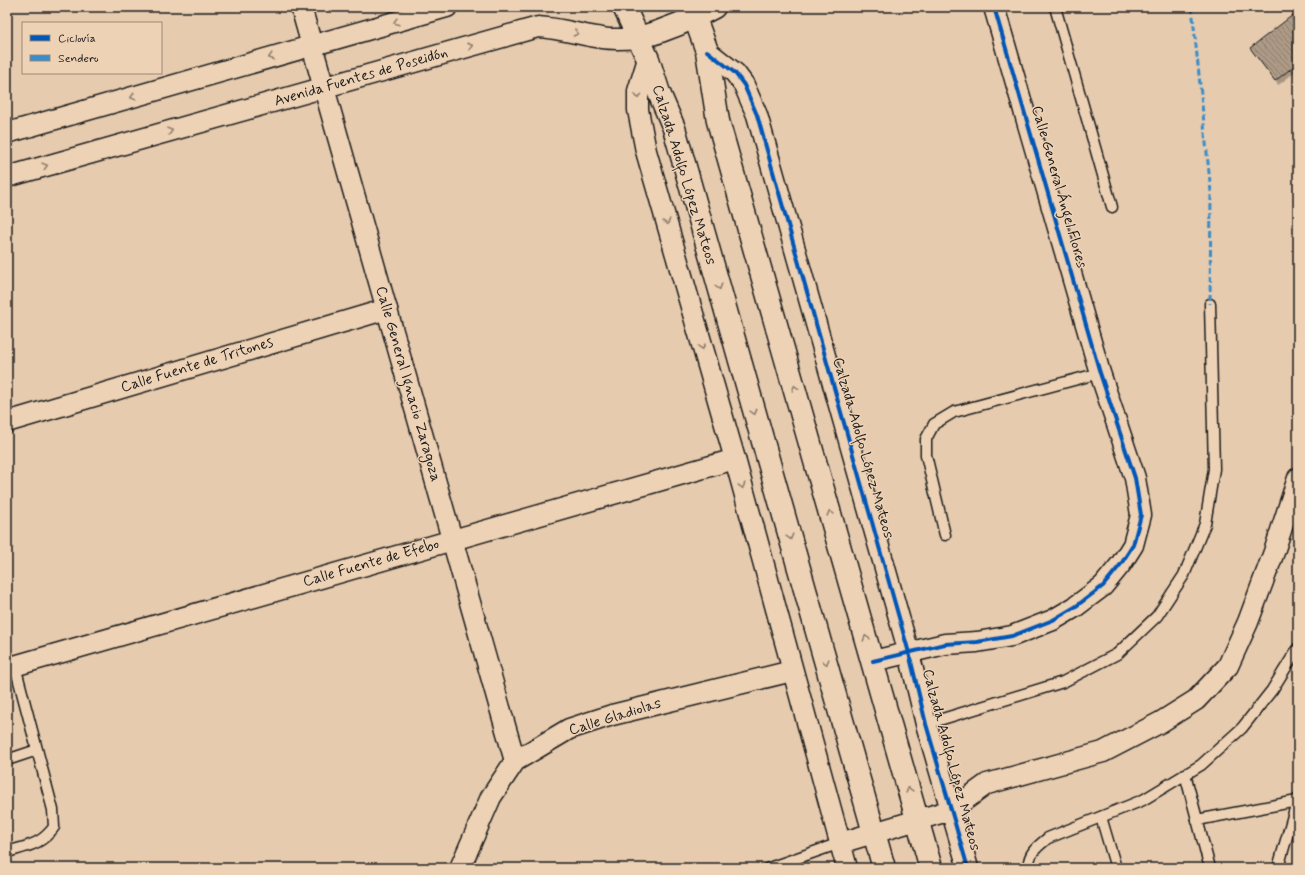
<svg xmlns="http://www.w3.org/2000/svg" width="1305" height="875" font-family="Mynerve,sans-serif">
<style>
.building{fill:url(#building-back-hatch);stroke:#1c1c1c;filter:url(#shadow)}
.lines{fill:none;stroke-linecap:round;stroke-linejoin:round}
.lane-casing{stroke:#1c1c1c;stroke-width:13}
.street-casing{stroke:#1c1c1c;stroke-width:23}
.secondary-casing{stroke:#1c1c1c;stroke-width:25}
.primary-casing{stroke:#1c1c1c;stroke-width:25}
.lane{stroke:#eed2b5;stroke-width:10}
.street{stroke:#eed2b5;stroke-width:20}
.secondary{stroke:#eed2b5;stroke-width:22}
.primary{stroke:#eed2b5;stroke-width:22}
.quiet{stroke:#388dca;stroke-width:3;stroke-dasharray:6 3;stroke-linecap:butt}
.cycleway-casing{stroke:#eed2b5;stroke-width:6}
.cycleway{stroke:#0057b8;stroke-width:4}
.oneway{stroke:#908070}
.labels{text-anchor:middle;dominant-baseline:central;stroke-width:3;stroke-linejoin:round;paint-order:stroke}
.street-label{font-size:15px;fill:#1c1c1c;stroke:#eed2b5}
</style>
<defs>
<pattern id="building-back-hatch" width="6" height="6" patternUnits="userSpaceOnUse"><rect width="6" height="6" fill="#ad9a86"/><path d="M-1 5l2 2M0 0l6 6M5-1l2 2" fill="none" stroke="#8c7d6d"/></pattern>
<filter id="shadow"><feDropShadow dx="3.5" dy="3.5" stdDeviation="0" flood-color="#0004"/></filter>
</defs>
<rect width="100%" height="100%" fill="#e6cbaf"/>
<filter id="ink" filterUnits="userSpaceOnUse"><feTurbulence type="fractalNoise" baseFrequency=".025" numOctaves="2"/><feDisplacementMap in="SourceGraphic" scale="8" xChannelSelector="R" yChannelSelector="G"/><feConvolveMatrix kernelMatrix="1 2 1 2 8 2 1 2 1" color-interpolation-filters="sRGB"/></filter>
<g filter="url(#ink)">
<path class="building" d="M1298,11V63L1275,81L1250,48Z"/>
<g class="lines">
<defs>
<g id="lane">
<path d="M1055,7L1112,207"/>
<path d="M945,535L926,455V439L934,424L954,412L1100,373"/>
<path d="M926,724L1063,682L1117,654L1157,616L1184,575L1205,524L1214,469L1210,304"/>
<path d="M7,760L37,750"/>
<path d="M1185,774L1210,868"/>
<path d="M1101,817L1116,868"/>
<path d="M1197,820L1297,801"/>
<path d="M7,852C27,846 41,845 54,827L53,810L15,666"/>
<path d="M769,868L840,843"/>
<path d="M1029,868C1027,854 1038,846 1048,838L1143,800L1201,765L1242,728L1272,690L1298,648"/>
<path d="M1278,868L1298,798"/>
</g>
<g id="street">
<path d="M301,7L515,761"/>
<path d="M707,51L735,73L744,85L757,115L909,653L926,724L968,868"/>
<path d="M648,59L638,91V110L646,151L735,459L847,868"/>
<path d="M7,133L447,7"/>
<path d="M7,177L538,27C560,28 580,35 602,38C614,40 627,39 639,38"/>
<path d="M7,422L387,309"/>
<path d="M873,661L945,644L977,642L1012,636L1053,620L1075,607L1103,586L1121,564L1133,545L1141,515L1135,478L1100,373L994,7"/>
<path d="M7,668L735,459"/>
<path d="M840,843L951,810L987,784L1103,752L1161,722L1196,700L1228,666L1248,622L1274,552L1298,478"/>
<path d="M460,868L491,797L515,761L537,748L569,729L612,715L792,671"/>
</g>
<path id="secondary" d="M639,38C667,30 689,21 714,7"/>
<g id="primary">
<path d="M624,7L648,59L659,93L674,128L884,868"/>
<path d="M695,7V18L707,51L718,121L931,868"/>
</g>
</defs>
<use href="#lane" class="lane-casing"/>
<use href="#street" class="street-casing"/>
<use href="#secondary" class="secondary-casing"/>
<use href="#primary" class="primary-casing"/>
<use href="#lane" class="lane"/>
<use href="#street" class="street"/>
<use href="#secondary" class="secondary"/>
<use href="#primary" class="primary"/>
<path class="quiet" d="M1192,7L1211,192L1210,304"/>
<defs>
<g id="cycleway">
<path d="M707,51L735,73L744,85L757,115L909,653L926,724L968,868"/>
<path d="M873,661L945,644L977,642L1012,636L1053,620L1075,607L1103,586L1121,564L1133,545L1141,515L1135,478L1100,373L994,7"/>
</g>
</defs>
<use href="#cycleway" class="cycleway-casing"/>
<use href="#cycleway" class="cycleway"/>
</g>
<defs><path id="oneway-chevron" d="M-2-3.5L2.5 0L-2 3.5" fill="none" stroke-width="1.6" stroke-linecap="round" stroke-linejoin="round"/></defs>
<g class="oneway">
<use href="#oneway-chevron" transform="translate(396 22) rotate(164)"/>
<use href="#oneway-chevron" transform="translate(576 33) rotate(11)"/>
<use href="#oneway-chevron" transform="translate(470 46) rotate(-16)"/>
<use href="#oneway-chevron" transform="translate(271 57) rotate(164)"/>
<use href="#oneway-chevron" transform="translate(638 96) rotate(94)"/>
<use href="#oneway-chevron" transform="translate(133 97) rotate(164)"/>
<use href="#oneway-chevron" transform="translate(170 131) rotate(-16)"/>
<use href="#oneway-chevron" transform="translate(45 166) rotate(-16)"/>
<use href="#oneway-chevron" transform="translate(667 222) rotate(74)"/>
<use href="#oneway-chevron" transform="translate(719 287) rotate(74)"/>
<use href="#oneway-chevron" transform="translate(702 347) rotate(74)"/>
<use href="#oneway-chevron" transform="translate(795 388) rotate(-106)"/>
<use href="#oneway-chevron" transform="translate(754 412) rotate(74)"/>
<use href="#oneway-chevron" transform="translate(742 486) rotate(75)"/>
<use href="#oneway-chevron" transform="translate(830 513) rotate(-106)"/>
<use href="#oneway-chevron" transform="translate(790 537) rotate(74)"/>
<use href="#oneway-chevron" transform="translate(866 638) rotate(-106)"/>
<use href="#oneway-chevron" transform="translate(826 662) rotate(74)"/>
<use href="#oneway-chevron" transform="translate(909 790) rotate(-106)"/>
</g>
</g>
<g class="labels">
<g class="street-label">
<text transform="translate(361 77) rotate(-16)">Avenida Fuentes de Poseidón</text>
<text transform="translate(684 175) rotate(73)">Calzada Adolfo López Mateos</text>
<text transform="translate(1059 187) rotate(74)">Calle General Ángel Flores</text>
<text transform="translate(197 365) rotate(-17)">Calle Fuente de Tritones</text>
<text transform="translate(408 384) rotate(74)">Calle General Ignacio Zaragoza</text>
<text transform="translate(863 448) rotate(74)">Calzada Adolfo López Mateos</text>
<text transform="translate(371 563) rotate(-16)">Calle Fuente de Efebo</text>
<text transform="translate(615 717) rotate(-17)">Calle Gladiolas</text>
<text transform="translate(951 760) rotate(75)">Calzada Adolfo López Mateos</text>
</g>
</g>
<rect width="1305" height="875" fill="none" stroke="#eed2b5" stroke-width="24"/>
<rect x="12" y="12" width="1281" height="851" fill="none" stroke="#1c1c1c" stroke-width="1.5" filter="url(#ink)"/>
<rect x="22" y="22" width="140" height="52" fill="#eed2b5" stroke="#9a8978"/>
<rect x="30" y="35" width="20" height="6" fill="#0057b8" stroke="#9a8978"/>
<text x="58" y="42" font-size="12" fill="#1c1c1c">Ciclovía</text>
<rect x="30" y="55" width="20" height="6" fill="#388dca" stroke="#9a8978"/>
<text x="58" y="62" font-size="12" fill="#1c1c1c">Sendero</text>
</svg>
